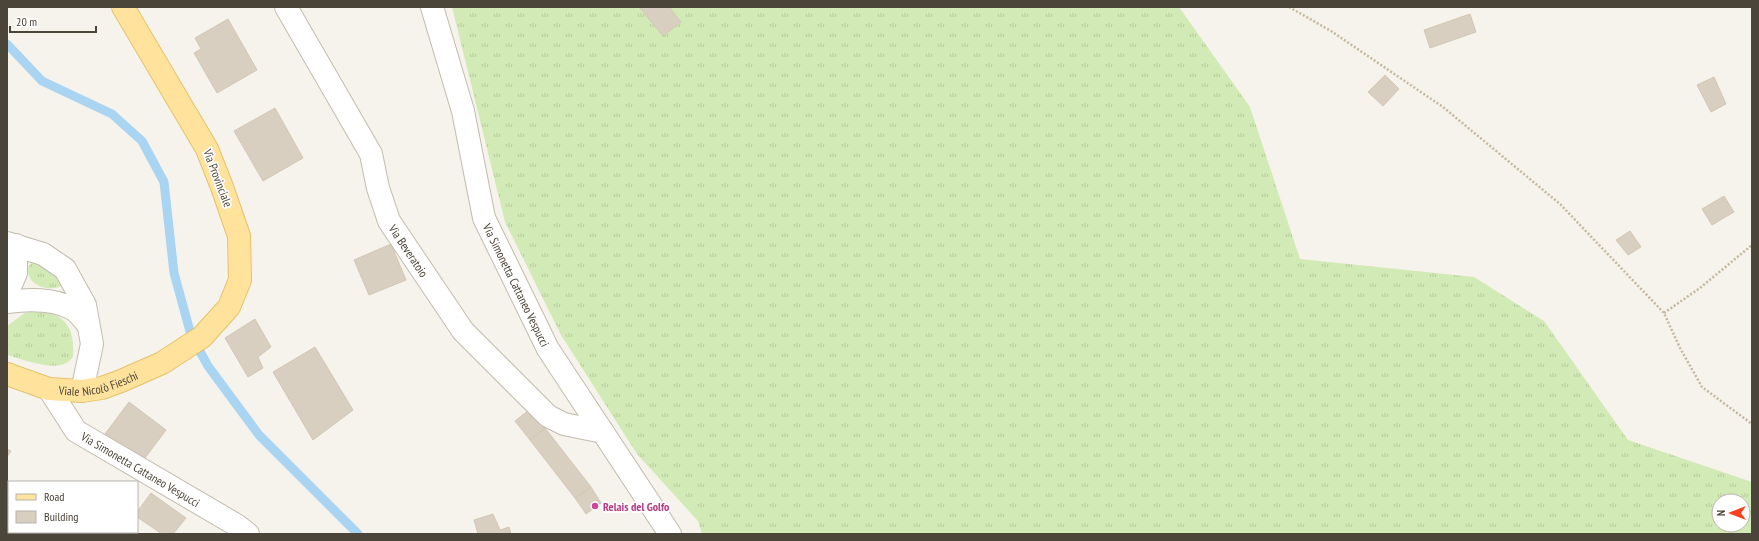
<svg xmlns="http://www.w3.org/2000/svg" width="1759" height="541" font-family="'PT Sans Narrow',sans-serif">
<style>
.grass{fill:url(#grass-tufts);fill-rule:evenodd}
.lines{fill:none;stroke-linecap:round;stroke-linejoin:round}
.stream{stroke:#a9d4f2;stroke-width:9}
.building{fill:#d8cfc1;stroke:#d3c7b4}
.minor-casing{stroke:#c2bbae;stroke-width:24}
.major-casing{stroke:#e6c16a;stroke-width:24}
.path{stroke:#c4b79f;stroke-width:2.5;stroke-dasharray:2 2;stroke-linecap:butt}
.minor{stroke:#fff;stroke-width:22}
.major{stroke:#ffe39c;stroke-width:22}
.hotel-dot{fill:#d1479c;stroke:#fff;stroke-width:1.5}
.labels{text-anchor:middle;dominant-baseline:central;stroke-width:3.5;stroke-linejoin:round;paint-order:stroke}
.street-label{font-size:12px;fill:#4b4439;stroke:#fff}
.hotel-label{font-size:12px;font-weight:bold;fill:#b23c85;stroke:#fff;text-anchor:start}
</style>
<defs>
<pattern id="grass-tufts" width="24" height="20" patternUnits="userSpaceOnUse"><rect width="24" height="20" fill="#d2eab5"/><path d="M3 7l-1-3M5 7V3M7 7l1-3M15 17l-1-3M17 17v-4M19 17l1-3" fill="none" stroke="#b6ca9c"/></pattern>
</defs>
<rect width="100%" height="100%" fill="#f6f3ec"/>
<g class="grass">
<path d="M452,7H1179L1250,107L1300,259L1474,277L1544,321L1628,440L1752,482V534H702L698,521L637,454L561,335L505,222ZM1719,501H1743V525H1719Z"/>
<path d="M35,261L60,279L62,283L61,286C46,293 23,283 29,265Z"/>
<path d="M39,311C67,314 75,330 73,357C71,359 69,362 66,363C53,371 21,359 7,355V326L25,313Z"/>
</g>
<g class="lines">
<path class="stream" d="M7,44L42,81L112,114L142,141L164,182L174,273L191,335L208,366L259,435L358,534"/>
</g>
<g class="building">
<path d="M639,7H669L681,22L663,36Z"/>
<path d="M1470,14L1476,32L1430,48L1424,30Z"/>
<path d="M228,19L257,70L217,93L194,53L201,49L195,38Z"/>
<path d="M1385,75L1399,89L1383,106L1368,92Z"/>
<path d="M1714,77L1726,104L1711,112L1697,85Z"/>
<path d="M275,108L303,158L263,181L234,131Z"/>
<path d="M1724,196L1734,212L1712,225L1702,209Z"/>
<path d="M1630,231L1641,247L1628,255L1616,240Z"/>
<path d="M391,244L406,280L369,295L354,260Z"/>
<path d="M255,319L271,347L258,357L263,368L248,377L225,338Z"/>
<path d="M315,347L353,410L313,440L273,372Z"/>
<path d="M129,402L166,430L142,462L105,434Z"/>
<path d="M530,409L545,428L530,440L515,421Z"/>
<path d="M545,428L591,487L575,498L530,440Z"/>
<path d="M7,449L11,451L7,457Z"/>
<path d="M591,487L601,503L586,514L575,498Z"/>
<path d="M151,493L186,518L173,534H162L137,517V512Z"/>
<path d="M493,514L500,530L509,527L511,534H478L474,520Z"/>
<path d="M61,532H69L72,534H59Z"/>
</g>
<g class="lines">
<defs>
<g id="minor">
<path id="s1" d="M286,7L371,154L378,188L389,221L463,331L548,416L564,424L603,432"/>
<path id="s2" d="M432,7L463,111L484,218L548,349L670,534"/>
<path d="M7,243L43,254L65,269L85,305L92,344L82,391"/>
<path d="M7,294L16,273V245"/>
<path d="M7,302C29,299 53,298 73,309C78,312 84,320 88,325"/>
<path id="s3" d="M49,389L76,431L238,526L248,534"/>
</g>
<g id="major">
<path id="s4" d="M7,374L49,389L82,391L102,388L121,381L162,363L202,337L229,307L240,280L239,236L222,187L207,149L123,7"/>
</g>
</defs>
<use href="#minor" class="minor-casing"/>
<use href="#major" class="major-casing"/>
<g class="path">
<path d="M1289,7L1331,31L1443,107L1560,204L1664,313L1680,348L1702,387L1752,424"/>
<path d="M1664,313L1700,288L1752,245"/>
</g>
<use href="#minor" class="minor"/>
<use href="#major" class="major"/>
</g>
<circle class="hotel-dot" cx="595" cy="506" r="4"/>
<g class="labels">
<g class="street-label">
<text transform="translate(218 178) rotate(69)">Via Provinciale</text>
<text stroke="none"><textPath href="#s1" startOffset="275">Via Beveratoio</textPath></text>
<text stroke="none"><textPath href="#s2" startOffset="292">Via Simonetta Cattaneo Vespucci</textPath></text>
<text stroke="none"><textPath href="#s4" startOffset="95">Viale Nicolò Fieschi</textPath></text>
<text stroke="none"><textPath href="#s3" startOffset="125">Via Simonetta Cattaneo Vespucci</textPath></text>
</g>
<g class="hotel-label">
<text x="603" y="506">Relais del Golfo</text>
</g>
</g>
<rect width="1759" height="541" fill="none" stroke="#4b4439" stroke-width="16"/>
<rect x="8" y="481" width="130" height="52" fill="#ffffff" stroke="#b7b4b0"/>
<rect x="16" y="494" width="20" height="6" fill="#ffe39c" stroke="#b7b4b0"/>
<text x="44" y="501" font-size="12" fill="#4b4439">Road</text>
<rect x="16" y="511" width="20" height="12" fill="#d8cfc1" stroke="#b7b4b0"/>
<text x="44" y="521" font-size="12" fill="#4b4439">Building</text>
<g transform="translate(1731 513) rotate(270)"><circle r="19" fill="#ffffff" stroke="#b7b4b0"/>
<path d="M0-3L7 15L0 10L-7 15Z" fill="#fc3f1d"/>
<text y="-6" font-size="11" font-weight="bold" text-anchor="middle" fill="#4b4439">N</text>
</g>
<path d="M10 26v6h86v-6" fill="none" stroke="#4b4439" stroke-width="2"/>
<text x="16" y="26" font-size="12" fill="#4b4439" stroke="#ffffff" stroke-width="3" paint-order="stroke">20 m</text>
</svg>
